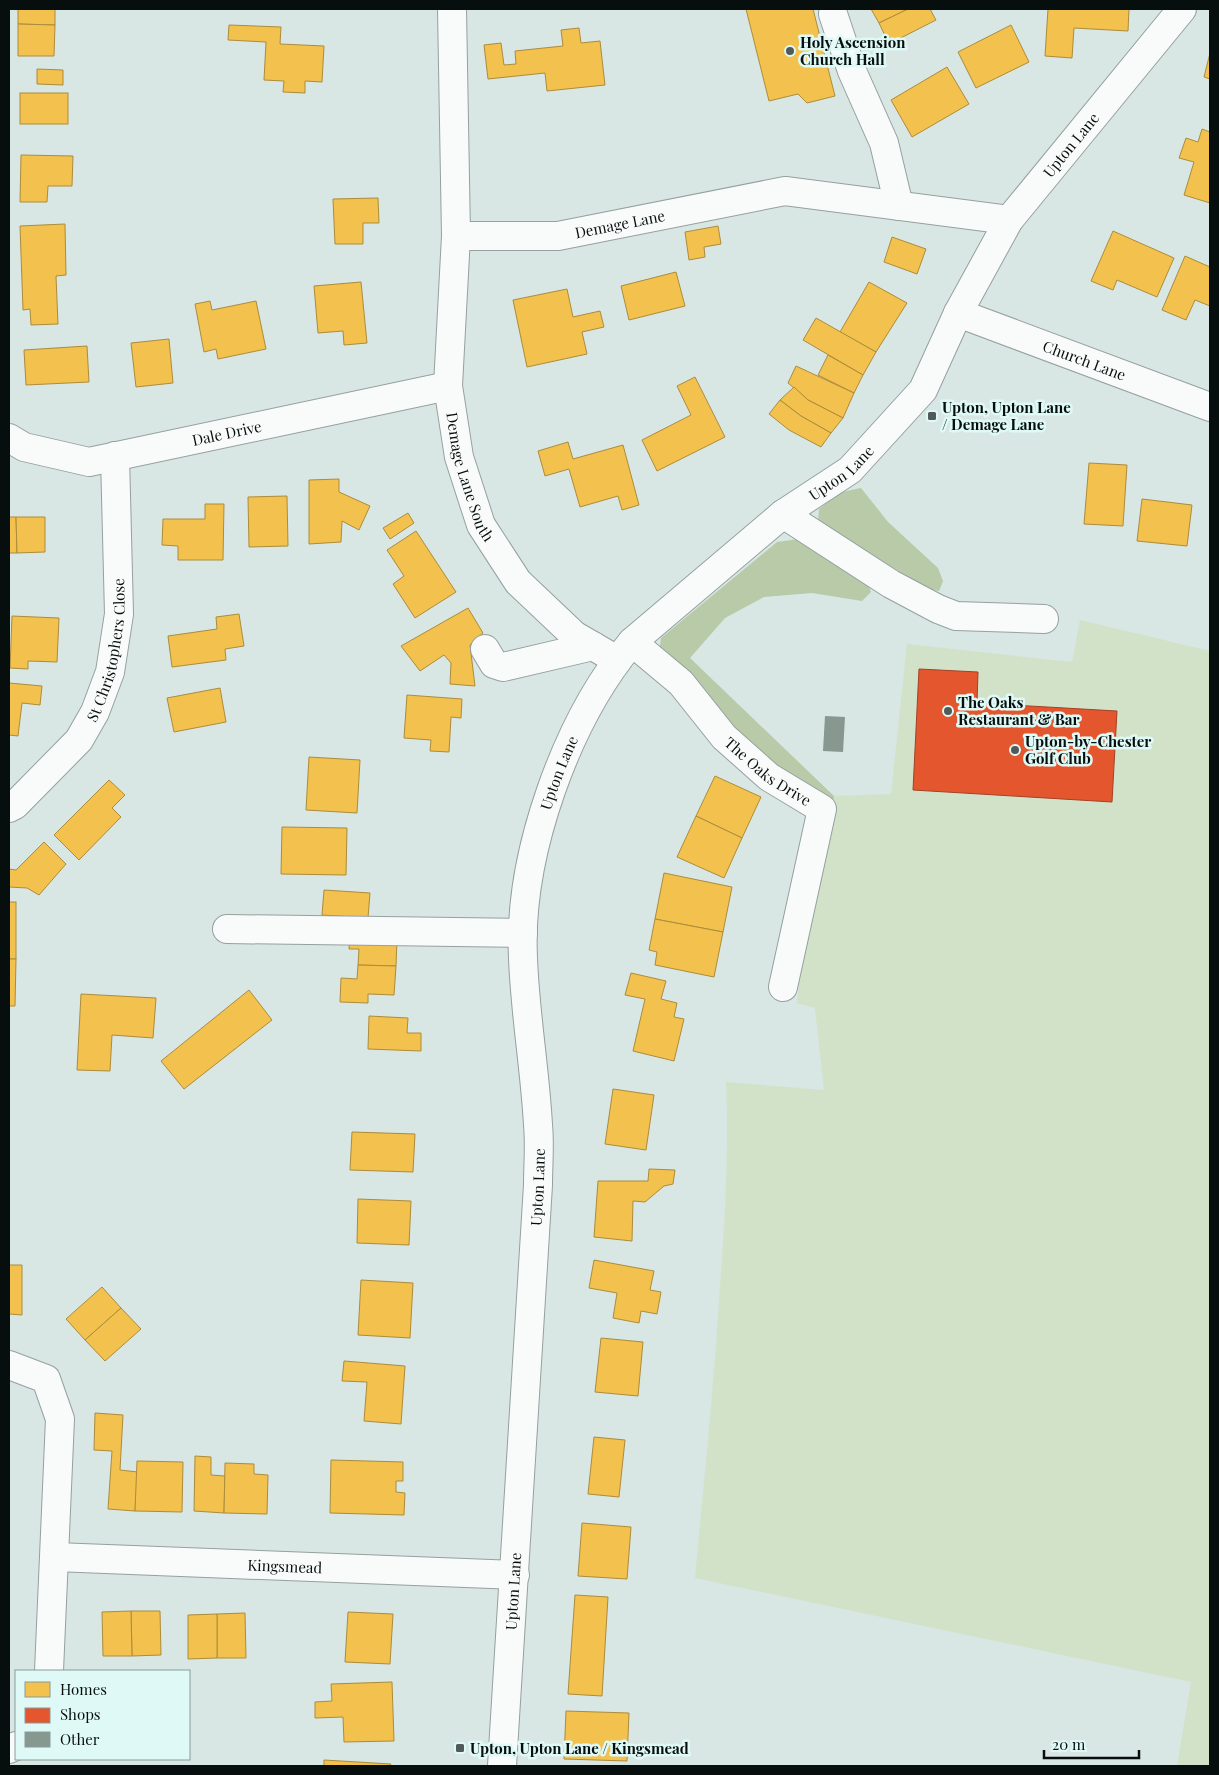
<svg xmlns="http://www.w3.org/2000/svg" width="1219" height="1775" font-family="'Playfair Display',serif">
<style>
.green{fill:#d2e2c9}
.forest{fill:#b8caa7}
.homes{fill:#f2c14e;stroke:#ac8c3b}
.shops{fill:#e4572e;stroke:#a24124}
.building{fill:#869890}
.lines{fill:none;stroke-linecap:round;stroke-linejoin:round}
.minor-casing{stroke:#95a09f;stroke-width:30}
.minor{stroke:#f9fbfb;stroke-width:28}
.poi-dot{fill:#505a59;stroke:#dff9f6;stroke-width:2}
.labels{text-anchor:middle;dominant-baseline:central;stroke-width:5;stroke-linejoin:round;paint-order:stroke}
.poi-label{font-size:15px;font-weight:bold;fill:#070f0e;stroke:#dff9f6;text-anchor:start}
.street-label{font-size:15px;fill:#070f0e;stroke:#dff9f6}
</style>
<rect width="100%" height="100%" fill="#d8e6e4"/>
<path class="green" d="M1080,620L1210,651V1766H1177L1191,1682L695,1578C704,1481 714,1384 720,1287C725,1219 729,1150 726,1082L824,1090L815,1008L797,1003L800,969L832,820L834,796L891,794L907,644L1072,662Z"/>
<g class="forest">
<path d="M861,488L888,522L938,568L943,581L939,591L929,589L818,523L819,509L842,492Z"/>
<path d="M799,539L866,578L871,592L862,601L812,593L764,597L725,618L690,658L834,796L832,820L659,654L661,638L777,542Z"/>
</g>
<g class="homes">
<path d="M18,9H55V25L18,24Z"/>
<path d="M746,9H813L835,96L807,103L798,94L769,101Z"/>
<path d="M871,9H908L879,23Z"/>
<path d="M908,9H930L936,20L889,44L879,23Z"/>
<path d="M1048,9H1129L1128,31L1074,28L1072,58L1045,56Z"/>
<path d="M18,24L55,25L54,56H18Z"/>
<path d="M229,25L281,27L280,44L324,46L322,82L305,81V93L283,92L284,81L264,80L266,42L228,40Z"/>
<path d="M1011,25L1029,62L976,88L958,52Z"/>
<path d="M579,28L581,43L600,41L605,85L547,91L545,73L488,79L484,45L501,43L504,65L516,64L515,51L563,46L561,30Z"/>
<path d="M1210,53V79L1204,77Z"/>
<path d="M947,67L969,104L912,137L891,100Z"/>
<path d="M37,69L63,70V85L37,84Z"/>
<rect x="20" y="93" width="48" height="31"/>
<path d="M1202,129L1210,132V203L1184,195L1194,162L1179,158L1186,138L1198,142Z"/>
<path d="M21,155L73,156L72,186H48L47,202H20Z"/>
<path d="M378,198L379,223H363V244H335L333,199Z"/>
<path d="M65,224L66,275L56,276L58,324L31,325L30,309L23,310L20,226Z"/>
<path d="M718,226L721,244L704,247L705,257L689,260L685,232Z"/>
<path d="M1113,231L1174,258L1157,297L1117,280L1113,290L1091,281Z"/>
<path d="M892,237L926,249L917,274L884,262Z"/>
<path d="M1185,256L1210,267V306L1195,300L1186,320L1162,310Z"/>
<path d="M676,272L685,306L629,320L621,286Z"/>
<path d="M361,282L367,343L344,345L343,331L318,333L314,286Z"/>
<path d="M869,282L907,303L876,352L840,332Z"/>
<path d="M567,289L573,317L600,311L604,327L582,332L587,354L527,367L513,300Z"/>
<path d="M210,301L212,310L256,301L266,349L218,359L216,349L204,352L195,304Z"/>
<path d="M816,318L876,352L863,375L803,340Z"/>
<path d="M169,339L173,383L136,387L131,343Z"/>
<path d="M87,346L89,382L26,385L24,350Z"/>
<path d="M828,355L863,375L854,393L818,375Z"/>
<path d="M796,366L854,393L843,418L808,400L788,383Z"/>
<path d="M695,377L725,437L657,471L642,440L691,415L677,386Z"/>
<path d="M794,387L808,400L843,418L831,433L801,416L780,400Z"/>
<path d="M780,400L801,416L831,433L821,447L789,430L769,414Z"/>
<path d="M568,442L573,459L623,445L639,505L622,510L618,496L580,507L569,469L545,476L538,451Z"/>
<path d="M1089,463L1127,465L1123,526L1084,524Z"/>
<path d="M339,479V492L370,506L359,530L342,521L341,542L309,544V480Z"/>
<path d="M287,496L288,546L249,547L248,497Z"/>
<path d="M1142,499L1192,505L1187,546L1137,541Z"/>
<path d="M205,504H224L223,560H178V546L162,545L163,519H205Z"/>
<path d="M408,513L414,523L390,539L383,528Z"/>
<path d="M9,517H16L17,553H9Z"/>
<path d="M16,517H45V552L17,553Z"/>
<path d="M416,531L456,592L415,618L393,584L404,576L387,550Z"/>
<path d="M468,608L483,633L470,645L475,686L450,684L451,663L444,655L420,671L401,646Z"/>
<path d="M239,614L244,646L225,649L226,660L172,667L168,636L217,629L216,617Z"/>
<path d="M12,616L59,618L57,662L28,661V669L10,668Z"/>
<path d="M9,683L42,686L40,705L22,703L18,736L9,735Z"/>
<path d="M220,688L226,722L174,732L167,698Z"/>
<path d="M407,695L462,699L461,718L451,717L449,752L430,751L431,740L404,738Z"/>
<path d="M309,757L360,760L357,813L306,810Z"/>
<path d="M715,776L761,797L742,838L696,816Z"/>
<path d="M109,780L125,795L112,808L121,817L79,860L54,835Z"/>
<path d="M696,816L742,838L724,878L677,857Z"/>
<path d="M282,827L347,828L346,875L281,874Z"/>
<path d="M44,842L66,864L39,895L27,888L9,887V869L16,870Z"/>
<path d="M664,873L732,887L723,932L655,919Z"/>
<path d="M324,890L370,893L368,918L322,915Z"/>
<rect x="9" y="902" width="7" height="57"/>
<path d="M655,919L723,932L714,977L655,965L657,952L649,950Z"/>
<path d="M350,937L397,939L396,966L358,965L359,949H349Z"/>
<path d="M9,959H16L15,1006H9Z"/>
<path d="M358,965L396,966L394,995L368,994V1003L340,1002L341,978L357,979Z"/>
<path d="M631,973L666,981L661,999L677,1003L674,1017L684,1019L674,1061L633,1051L645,999L625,995Z"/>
<path d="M249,990L272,1020L184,1089L161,1061Z"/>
<path d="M81,994L156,998L153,1038L112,1035L110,1071L77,1070Z"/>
<path d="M369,1016L408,1018L407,1033H421V1051L368,1049Z"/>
<path d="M613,1089L654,1095L646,1150L605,1144Z"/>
<path d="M352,1132L415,1134L413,1172L350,1170Z"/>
<path d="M649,1169L675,1170L673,1184L664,1186L645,1202L633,1201L632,1241L594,1237L598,1181H648Z"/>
<path d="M358,1199L411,1201L409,1245L357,1243Z"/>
<path d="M594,1260L654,1271L650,1290L661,1292L657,1314L641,1311L639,1323L613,1318L617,1293L589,1288Z"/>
<path d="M9,1265H22V1315L9,1314Z"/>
<path d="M361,1280L413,1283L410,1338L358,1335Z"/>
<path d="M102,1287L121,1308L85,1340L66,1319Z"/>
<path d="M121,1308L141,1329L105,1361L85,1340Z"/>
<path d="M601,1338L643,1342L638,1396L595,1392Z"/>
<path d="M344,1361L405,1366L401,1424L364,1421L367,1382L342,1381Z"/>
<path d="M95,1413L123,1415L120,1470L138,1472L135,1511L108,1509L112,1451L94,1450Z"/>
<path d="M594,1437L625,1440L619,1497L588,1494Z"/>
<path d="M195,1456L211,1457V1475L225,1476L224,1513L194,1511Z"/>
<path d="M331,1460L403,1462V1481H396V1492L405,1493L404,1515L330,1513Z"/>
<path d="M137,1461L183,1462L182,1512L135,1511Z"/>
<path d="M225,1463L254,1464V1474L268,1475L267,1514L224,1513Z"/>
<path d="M582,1523L631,1527L627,1579L578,1576Z"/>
<path d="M575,1595L608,1597L602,1696L568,1694Z"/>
<path d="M131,1611H160L161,1655L132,1656Z"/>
<path d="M131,1611L132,1656H103L102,1612Z"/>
<path d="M348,1612L393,1614L390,1664L345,1662Z"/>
<path d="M245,1613L246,1658H217V1614Z"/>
<path d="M217,1614V1658L188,1659V1615Z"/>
<path d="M392,1682L394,1741L344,1742L343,1717L315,1718V1702L332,1701L331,1684Z"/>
<path d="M566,1711L629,1713L627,1761L564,1759Z"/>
<path d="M324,1760L391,1764L390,1766H324Z"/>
</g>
<path class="shops" d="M919,669L978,672L977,703L1117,711L1112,802L913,790Z"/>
<path class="building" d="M825,716L845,717L843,752L823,751Z"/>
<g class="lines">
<defs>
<g id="minor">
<path id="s1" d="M452,9L456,236H558L785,191L1009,220"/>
<path d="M833,14L852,71L884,143L899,206"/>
<path id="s2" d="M456,236L448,386L459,457L481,525L518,582L574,635L617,660"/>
<path id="s3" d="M958,313L1210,407"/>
<path id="s4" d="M9,438L24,447L89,462L448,386"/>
<path d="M783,514L891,584L938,609L956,616L1044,619"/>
<path id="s5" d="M632,642L681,683L724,737L769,777L822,809L783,987"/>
<path d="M485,649L494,664L503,667L593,646"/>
<path id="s6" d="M9,808L15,805L79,740L95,712L110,672L119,614L115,456"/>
<path d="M227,929L523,933"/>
<path d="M9,1365L46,1379L60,1419L49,1671"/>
<path id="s7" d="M55,1557L515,1575"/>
<path d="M9,1749L16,1746"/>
<path id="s8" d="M502,1766L538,1185C538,1165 540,1145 538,1125C535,1069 525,1014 523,958C518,855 566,721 632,642L783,514L850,470L923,390L958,313L1009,220L1182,9"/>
</g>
</defs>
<use href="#minor" class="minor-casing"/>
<use href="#minor" class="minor"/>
</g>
<g class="poi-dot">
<circle cx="790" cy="51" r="5"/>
<rect x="927" y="411" width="10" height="10" rx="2.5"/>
<circle cx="948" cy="711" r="5"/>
<circle cx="1015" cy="750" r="5"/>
<rect x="455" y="1743" width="10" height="10" rx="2.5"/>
</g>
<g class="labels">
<g class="poi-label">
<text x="800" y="42">Holy Ascension<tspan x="800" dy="17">Church Hall</tspan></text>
<text x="942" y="407">Upton, Upton Lane<tspan x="942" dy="17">/ Demage Lane</tspan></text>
<text x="958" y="702">The Oaks<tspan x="958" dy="17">Restaurant &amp; Bar</tspan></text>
<text x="1025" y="741">Upton-by-Chester<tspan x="1025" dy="17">Golf Club</tspan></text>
<text x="470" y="1748">Upton, Upton Lane / Kingsmead</text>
</g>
<g class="street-label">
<text stroke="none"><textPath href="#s8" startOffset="1825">Upton Lane</textPath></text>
<text stroke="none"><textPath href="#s1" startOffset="392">Demage Lane</textPath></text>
<text stroke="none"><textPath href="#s3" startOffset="135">Church Lane</textPath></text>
<text stroke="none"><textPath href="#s4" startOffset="225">Dale Drive</textPath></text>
<text stroke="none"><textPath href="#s8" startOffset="1420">Upton Lane</textPath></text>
<text stroke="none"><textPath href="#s2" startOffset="244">Demage Lane South</textPath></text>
<text stroke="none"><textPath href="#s6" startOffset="194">St Christophers Close</textPath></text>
<text stroke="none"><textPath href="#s5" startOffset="189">The Oaks Drive</textPath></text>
<text stroke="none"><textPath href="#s8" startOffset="1000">Upton Lane</textPath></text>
<text stroke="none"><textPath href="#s8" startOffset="580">Upton Lane</textPath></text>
<text stroke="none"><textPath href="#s7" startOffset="230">Kingsmead</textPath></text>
<text stroke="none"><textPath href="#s8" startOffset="175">Upton Lane</textPath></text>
</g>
</g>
<rect width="1219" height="1775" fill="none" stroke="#070f0e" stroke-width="20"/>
<rect x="15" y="1670" width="175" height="90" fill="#dff9f6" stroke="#899b99"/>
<rect x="25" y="1682" width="25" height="15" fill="#f2c14e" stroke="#899b99"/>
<text x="60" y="1695" font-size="15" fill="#070f0e">Homes</text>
<rect x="25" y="1708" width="25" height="15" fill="#e4572e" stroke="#899b99"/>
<text x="60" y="1720" font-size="15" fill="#070f0e">Shops</text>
<rect x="25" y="1732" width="25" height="15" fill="#869890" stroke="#899b99"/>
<text x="60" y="1745" font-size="15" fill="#070f0e">Other</text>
<path d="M1044 1750v8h95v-8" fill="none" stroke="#070f0e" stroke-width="2.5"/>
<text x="1052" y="1750" font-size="15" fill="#070f0e" stroke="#dff9f6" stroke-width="4" paint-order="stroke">20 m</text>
</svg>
